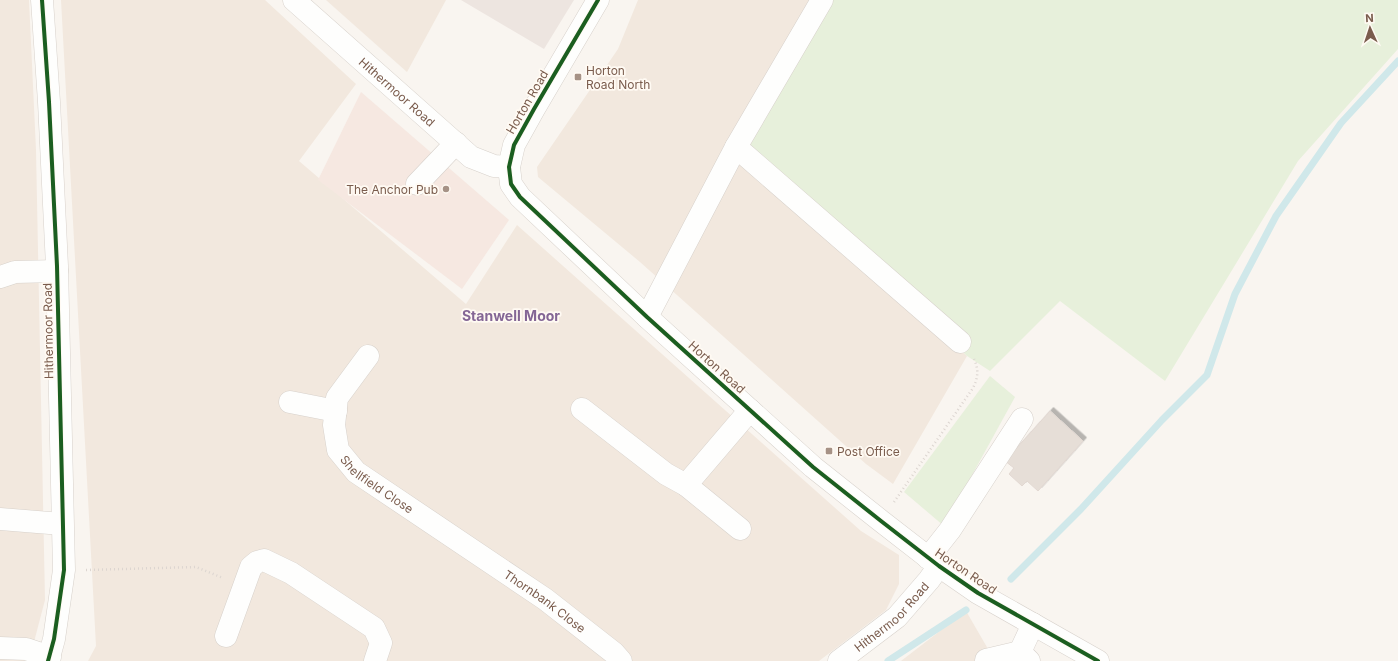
<svg xmlns="http://www.w3.org/2000/svg" width="1398" height="661" font-family="Inter,sans-serif">
<style>
.residential{fill:#f2e8de}
.commercial{fill:#f6e8e1}
.industrial{fill:#ede5e0}
.green{fill:#e7f0db}
.lines{fill:none;stroke-linecap:round;stroke-linejoin:round}
.stream{stroke:#d0e8ea;stroke-width:7}
.building{fill:#e6ded7;stroke:#e2d8d2;filter:url(#shadow)}
.minor-casing{stroke:#d7d1cb;stroke-width:23}
.path{stroke:#dcd5d0;stroke-width:2.5;stroke-dasharray:1 3;stroke-linecap:butt}
.minor{stroke:#fefefd;stroke-width:22}
.cycleway-casing{stroke:#fffaf3;stroke-width:6}
.cycleway{stroke:#1b5e20;stroke-width:4}
.poi-dot{fill:#a69286;stroke:#fffaf3;stroke-width:1.5}
.labels{text-anchor:middle;dominant-baseline:central;stroke-width:3.5;stroke-linejoin:round;paint-order:stroke}
.poi-label{font-size:12px;fill:#7a5c4d;stroke:#fffaf3;text-anchor:start}
.street-label{font-size:12px;fill:#7a5c4d;stroke:#fffaf3}
.quarter-label{font-size:14px;font-weight:bold;fill:#846695;stroke:#fffaf3}
</style>
<defs>
<filter id="shadow"><feDropShadow dx="3.5" dy="-3.5" stdDeviation="0" flood-color="#0004"/></filter>
</defs>
<rect width="100%" height="100%" fill="#f9f5f0"/>
<g class="residential">
<path d="M0,0H29L36,150L45,600L29,661H0Z"/>
<path d="M61,0H265L356,84L299,161L466,304L517,225L861,531L899,555V584L886,610L819,661H88L96,646Z"/>
<path d="M326,0H446L407,72Z"/>
<path d="M638,0H829L746,142L967,356L893,484L866,464L640,262L538,177L537,167L618,49Z"/>
<path d="M966,611L995,661H901Z"/>
</g>
<path class="commercial" d="M361,92L509,220L462,289L318,180Z"/>
<path class="industrial" d="M461,0H574L544,49Z"/>
<g class="green">
<path d="M829,0H1398V49L1298,161L1165,381L1060,301L990,371L967,356L746,142Z"/>
<path d="M990,376L1015,397L944,526L904,492Z"/>
</g>
<g class="lines">
<g class="stream">
<path d="M1011,579L1081,509L1162,420L1207,375L1235,294L1276,216L1341,123L1398,61"/>
<path d="M888,661L966,610"/>
</g>
</g>
<path class="building" d="M1050,411L1083,441L1038,491L1027,481L1022,486L1009,474L1014,468L1005,461Z"/>
<g class="lines">
<defs>
<g id="minor">
<path d="M42,0L49,102L57,266L64,570L54,639L48,661"/>
<path id="s1" d="M294,0L471,157L494,166L509,167"/>
<path d="M598,0L534,109L514,145L509,167L511,184L520,197L647,317L813,467L881,521L939,566L978,593L1098,661"/>
<path d="M736,147L960,342"/>
<path d="M417,184L456,143"/>
<path d="M0,277L15,272L57,271"/>
<path d="M647,317L736,147L822,0"/>
<path id="s2" d="M368,356L337,398L334,425L338,450L356,472L545,599L614,653L621,661"/>
<path d="M290,402L336,411"/>
<path d="M582,409L666,474L686,485"/>
<path d="M0,519L62,524"/>
<path d="M740,529L686,485L750,410"/>
<path d="M928,558L950,530L1022,419"/>
<path d="M226,636L251,567L257,562L264,560L291,573L374,628L381,643L375,661"/>
<path d="M0,648L26,649L50,657"/>
<path id="s3" d="M839,661L897,617L929,580L939,566"/>
<path d="M986,661V660L1020,652"/>
<path d="M1029,661L1020,652L1033,624"/>
</g>
</defs>
<use href="#minor" class="minor-casing"/>
<g class="path">
<path d="M894,502L973,388C978,378 979,370 974,359"/>
<path d="M86,570L196,567L223,578"/>
</g>
<use href="#minor" class="minor"/>
<defs>
<g id="cycleway">
<path d="M42,0L49,102L57,266L64,570L54,639L48,661"/>
<path d="M598,0L534,109L514,145L509,167L511,184L520,197L647,317L813,467L881,521L939,566L978,593L1098,661"/>
</g>
</defs>
<use href="#cycleway" class="cycleway-casing"/>
<use href="#cycleway" class="cycleway"/>
</g>
<g class="poi-dot">
<rect x="574" y="73" width="8" height="8" rx="2"/>
<circle cx="446" cy="189" r="4"/>
<rect x="825" y="447" width="8" height="8" rx="2"/>
</g>
<g class="labels">
<g class="poi-label">
<text x="586" y="70">Horton<tspan x="586" dy="14">Road North</tspan></text>
<text x="438" y="189" text-anchor="end">The Anchor Pub</text>
<text x="837" y="451">Post Office</text>
</g>
<g class="street-label">
<text stroke="none"><textPath href="#s1" startOffset="138">Hithermoor Road</textPath></text>
<text transform="translate(527 102) rotate(-60)">Horton Road</text>
<text transform="translate(48 331) rotate(-91)">Hithermoor Road</text>
<text transform="translate(717 367) rotate(42)">Horton Road</text>
<text stroke="none"><textPath href="#s2" startOffset="157">Shellfield Close</textPath></text>
<text transform="translate(966 571) rotate(34)">Horton Road</text>
<text stroke="none"><textPath href="#s2" startOffset="362">Thornbank Close</textPath></text>
<text stroke="none"><textPath href="#s3" startOffset="69">Hithermoor Road</textPath></text>
</g>
<g class="quarter-label">
<text x="511" y="315">Stanwell Moor</text>
</g>
</g>
<g transform="translate(1370 28) rotate(357)" stroke="#fffaf3" stroke-width="3" paint-order="stroke">
<path d="M0-3L7 15L0 10L-7 15Z" fill="#7a5c4d"/>
<text y="-6" font-size="11" font-weight="bold" text-anchor="middle" fill="#7a5c4d">N</text>
</g>
</svg>
